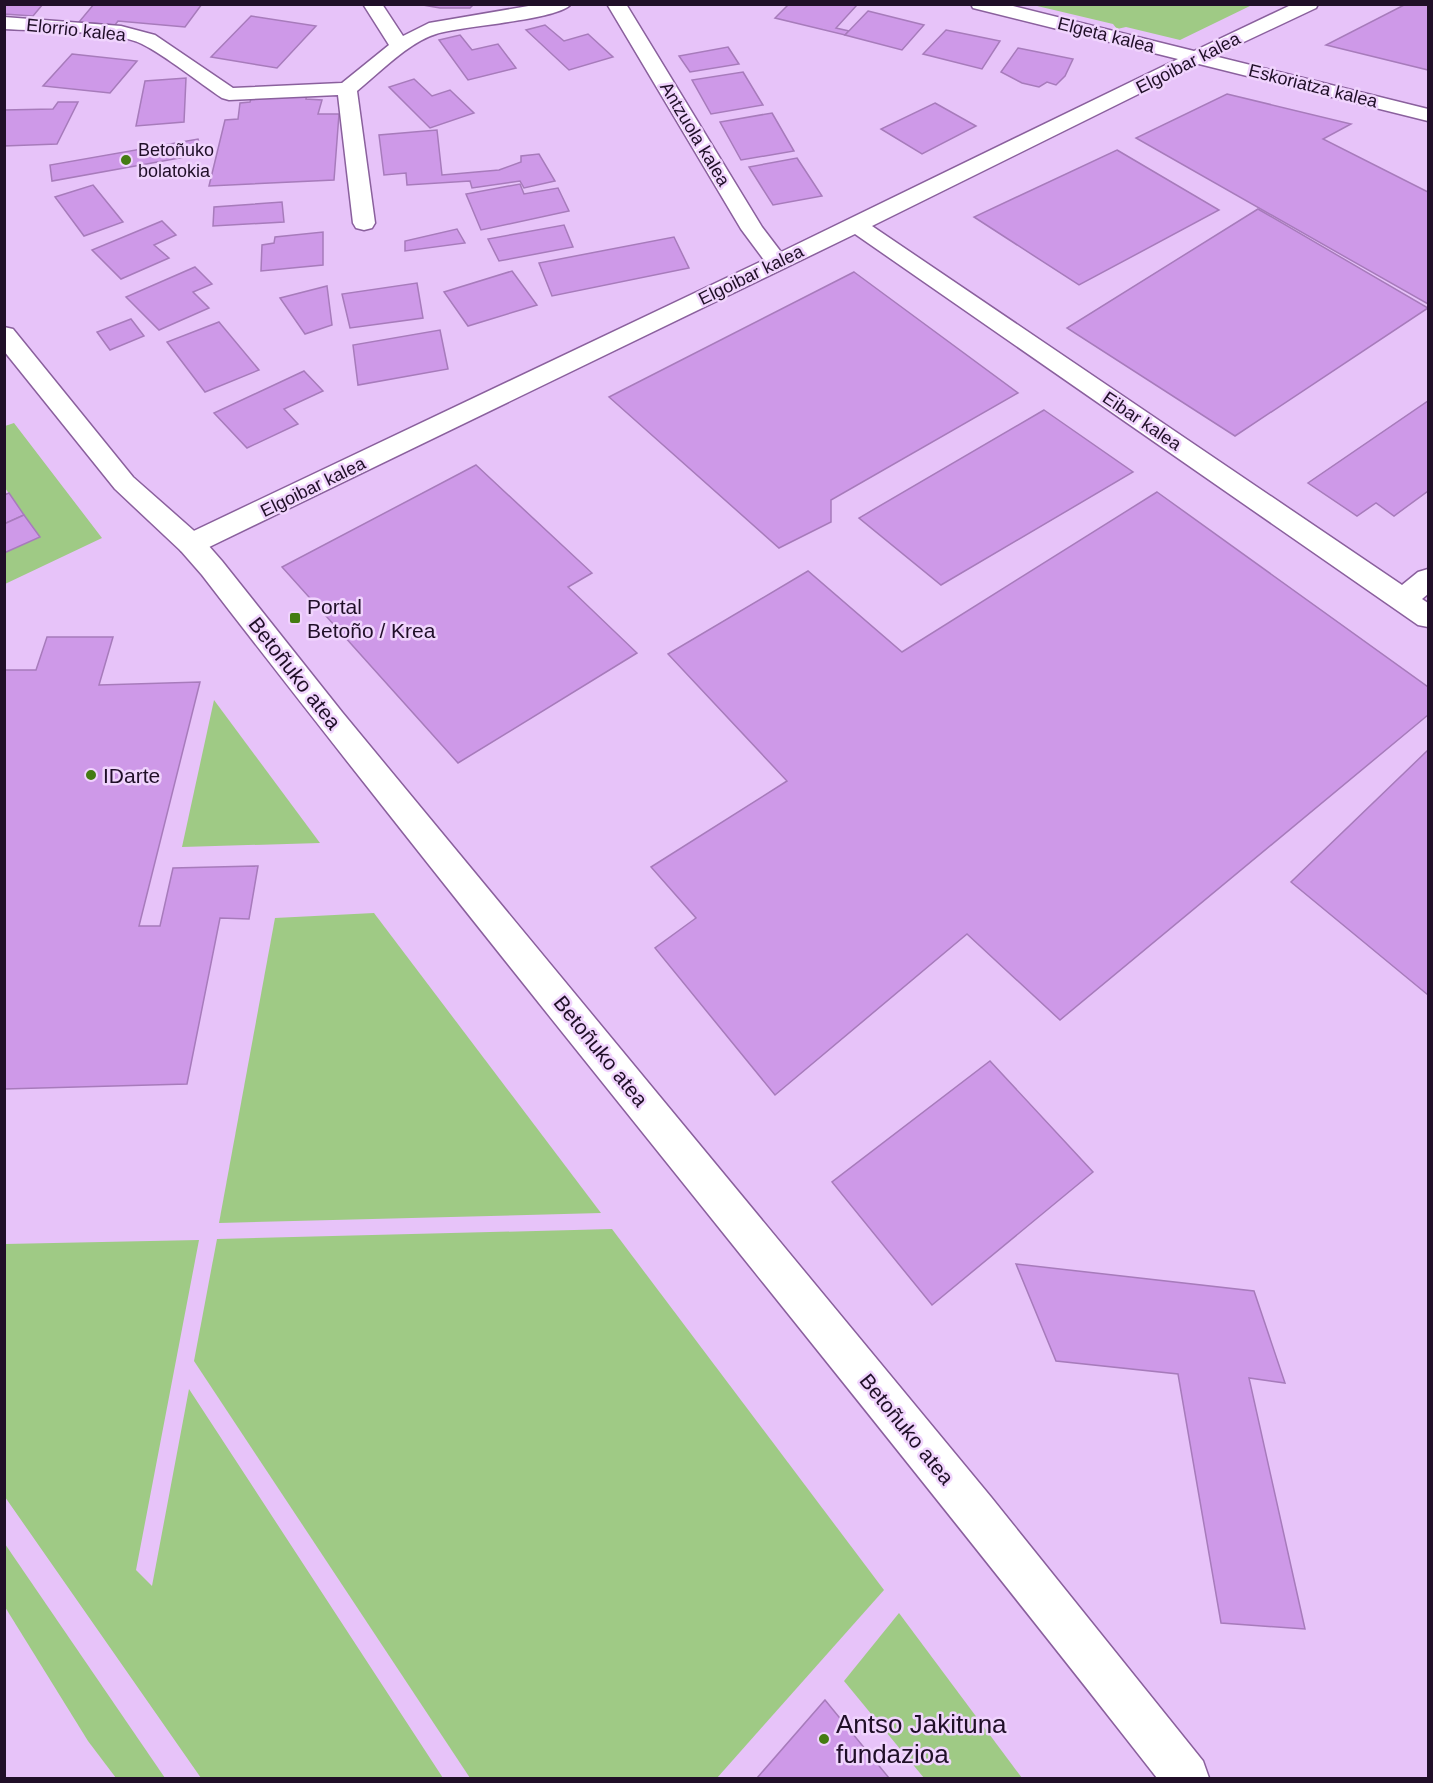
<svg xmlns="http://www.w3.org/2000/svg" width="1433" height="1783" font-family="Arial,sans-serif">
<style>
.green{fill:#9fca85}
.building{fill:#ce99e8;stroke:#a77bbb;stroke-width:1.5}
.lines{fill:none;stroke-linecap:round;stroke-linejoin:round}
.minor-casing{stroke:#8a609d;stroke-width:3}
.secondary-casing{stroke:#8a609d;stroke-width:3}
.minor{fill:#fff;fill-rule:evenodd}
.secondary{fill:#fff;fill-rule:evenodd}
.poi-dot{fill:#447c12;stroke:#f0d4fd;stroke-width:2}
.labels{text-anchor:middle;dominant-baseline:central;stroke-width:5;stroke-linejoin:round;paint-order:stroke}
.far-street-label{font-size:18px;fill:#200f28;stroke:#f0d4fd}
.far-poi-label{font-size:18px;fill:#200f28;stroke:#f0d4fd;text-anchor:start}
.poi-label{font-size:21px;fill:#200f28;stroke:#f0d4fd;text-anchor:start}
.street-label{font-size:21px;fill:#200f28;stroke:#f0d4fd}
.near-poi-label{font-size:26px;fill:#200f28;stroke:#f0d4fd;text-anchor:start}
</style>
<rect width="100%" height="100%" fill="#e7c3f9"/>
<g class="green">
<path d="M1033,5H1252L1180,40L1126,27L1117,29L1113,24Z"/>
<path d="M14,423L102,538L5,584L4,553L40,537L5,488V426Z"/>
<path d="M214,700L320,843L182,847Z"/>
<path d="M374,913L601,1213L219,1223L275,918Z"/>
<path d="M612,1229L884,1590L717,1778H470L194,1361L217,1239Z"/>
<path d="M199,1240L136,1570L152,1586L189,1389L443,1778H201L5,1497V1244Z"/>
<path d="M5,1544L165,1778H116L88,1741L5,1607Z"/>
<path d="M899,1613L1022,1778H924L844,1681Z"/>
</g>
<g class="building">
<path d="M4,4H43L33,16L4,14Z"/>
<path d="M94,4H202L185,27L118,21L115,25L79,22Z"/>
<path d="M417,4H474L470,8H440Z"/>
<path d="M789,4H853L857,5L836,28L849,31L845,35L775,18Z"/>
<path d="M1406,4H1428V70L1326,45Z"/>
<path d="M868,11L924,25L902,50L845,35Z"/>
<path d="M251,16L316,26L277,68L211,57Z"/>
<path d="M545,25L564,41L588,34L613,57L569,70L526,30Z"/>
<path d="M946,30L1000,41L982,69L923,54Z"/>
<path d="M460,35L472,50L498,44L516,68L468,80L439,40Z"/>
<path d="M728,47L739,64L690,72L679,56Z"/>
<path d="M1018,48L1073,59L1065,76L1056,85L1047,82L1039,87L1022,83L1001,72Z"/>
<path d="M72,54L137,61L110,93L43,86Z"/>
<path d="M743,72L763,105L711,114L692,80Z"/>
<path d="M186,78L184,122L136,126L145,81Z"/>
<path d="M414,79L432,96L450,90L474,113L430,128L389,87Z"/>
<path d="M307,93L306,99L322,100L318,114H339L334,180L209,186L225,120L238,119L240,103L250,102L252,95Z"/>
<path d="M1227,94L1351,124L1323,139L1428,192V304L1136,138Z"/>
<path d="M58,102H78L57,144L4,146V110L53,109Z"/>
<path d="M935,103L976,126L922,154L881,129Z"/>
<path d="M772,113L794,151L741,160L720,122Z"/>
<path d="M437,130L442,175L499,170L521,162V156L539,154L555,181L524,188L520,181L472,188L470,181L407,185L406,173L384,175L379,135Z"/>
<path d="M198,139L202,154L52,181L50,165Z"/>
<path d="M1117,150L1219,210L1079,285L974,217Z"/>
<path d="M797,158L822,196L773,205L749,167Z"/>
<path d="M520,184L524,194L558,188L569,211L481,230L466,194Z"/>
<path d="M93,185L123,222L84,236L55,197Z"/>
<path d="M282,202L284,222L213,226L214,207Z"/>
<path d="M1258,209L1428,308L1235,436L1067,328Z"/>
<path d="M162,221L176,235L154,245L169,258L121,279L92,250Z"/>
<path d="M564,225L573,247L499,261L488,239Z"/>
<path d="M457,229L465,243L405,251V241Z"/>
<path d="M323,232V265L261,271L262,245L274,243L275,237Z"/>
<path d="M674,237L689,268L552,296L539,263Z"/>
<path d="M195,267L212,284L193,292L209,308L159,330L126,297Z"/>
<path d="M512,271L537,305L468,326L444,292Z"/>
<path d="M854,272L1018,393L831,500V522L779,548L609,397Z"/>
<path d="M417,283L423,318L350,328L342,294Z"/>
<path d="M327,286L332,325L305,334L280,298Z"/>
<path d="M131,319L144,336L110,350L97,332Z"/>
<path d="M219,322L259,370L205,392L167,342Z"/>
<path d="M440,330L448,369L358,385L353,345Z"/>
<path d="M304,371L323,391L284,409L298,424L247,448L214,413Z"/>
<path d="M1428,401V491L1394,516L1376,503L1357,516L1308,483Z"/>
<path d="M1044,410L1133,472L941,585L859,518Z"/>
<path d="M476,465L592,573L568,587L637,653L458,763L282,567Z"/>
<path d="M1157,492L1428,687V715L1060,1020L967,934L775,1095L655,948L696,918L651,867L787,781L668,654L808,571L902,652Z"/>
<path d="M9,493L24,515L4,524V495Z"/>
<path d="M24,515L40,537L4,553V524Z"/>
<path d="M47,637H113L99,685L200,682L139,926H160L173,868L258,866L249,919L220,918L187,1084L4,1089V670H36Z"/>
<path d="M1428,750V995L1291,882Z"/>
<path d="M990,1061L1093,1172L932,1305L832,1182Z"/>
<path d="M1016,1264L1254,1291L1285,1383L1249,1378L1305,1629L1221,1623L1178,1374L1056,1361Z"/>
<path d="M825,1700L889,1778H757Z"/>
</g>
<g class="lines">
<defs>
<g id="minor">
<path d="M363,4H382L403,36L429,23L540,4H571C559,20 461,26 436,34C409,42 379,73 357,91L375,223L372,228L364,230L356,228L353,223L338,95L229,100L222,98C198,82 166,56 142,44C115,30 37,31 4,29V17L121,26L155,35L233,88L342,83L389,45Z"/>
<path d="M607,4H626L762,227L781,252L1178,59L973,8L971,4H1005L1194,51L1293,4H1318L1316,8L1214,56L1428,109V121L1199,64L872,226L1402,585L1418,572L1428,569V594L1422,599L1428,603V627L1418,625L855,234L201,551L191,554L181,551L177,544L181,537L764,260L741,229Z"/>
</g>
<path id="secondary" d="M4,327L13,329L133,477L201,537L222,561L342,712L991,1497L1203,1761L1209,1778H1157C842,1375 515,981 202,575L181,551L115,489L4,351Z"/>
</defs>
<use href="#minor" class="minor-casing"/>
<use href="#secondary" class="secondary-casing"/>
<use href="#minor" class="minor"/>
<use href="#secondary" class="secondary"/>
</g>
<g class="poi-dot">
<circle cx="126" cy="160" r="6"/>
<rect x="289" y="612" width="12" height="12" rx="3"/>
<circle cx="91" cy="775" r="6"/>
<circle cx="824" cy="1739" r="6"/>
</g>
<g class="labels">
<g class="far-street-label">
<text transform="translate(76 30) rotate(6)">Elorrio kalea</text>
<text transform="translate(1106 35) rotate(14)">Elgeta kalea</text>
<text transform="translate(1188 63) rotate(-27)">Elgoibar kalea</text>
<text transform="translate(1313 86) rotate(14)">Eskoriatza kalea</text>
<text transform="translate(695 134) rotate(59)">Antzuola kalea</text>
<text transform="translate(751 275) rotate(-26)">Elgoibar kalea</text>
<text transform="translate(1142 421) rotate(34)">Eibar kalea</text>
<text transform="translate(313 487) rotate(-26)">Elgoibar kalea</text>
</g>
<g class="far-poi-label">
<text x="138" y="150">Betoñuko<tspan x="138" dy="21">bolatokia</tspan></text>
</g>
<g class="poi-label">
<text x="307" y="606">Portal<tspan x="307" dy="24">Betoño / Krea</tspan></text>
<text x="103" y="775">IDarte</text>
</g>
<g class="street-label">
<text transform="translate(295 673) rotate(52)">Betoñuko atea</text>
<text transform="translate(601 1051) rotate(51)">Betoñuko atea</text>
<text transform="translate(907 1429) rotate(51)">Betoñuko atea</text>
</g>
<g class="near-poi-label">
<text x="836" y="1724">Antso Jakituna<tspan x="836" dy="30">fundazioa</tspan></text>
</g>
</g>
<rect width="1433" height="1783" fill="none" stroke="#200f28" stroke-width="12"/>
</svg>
